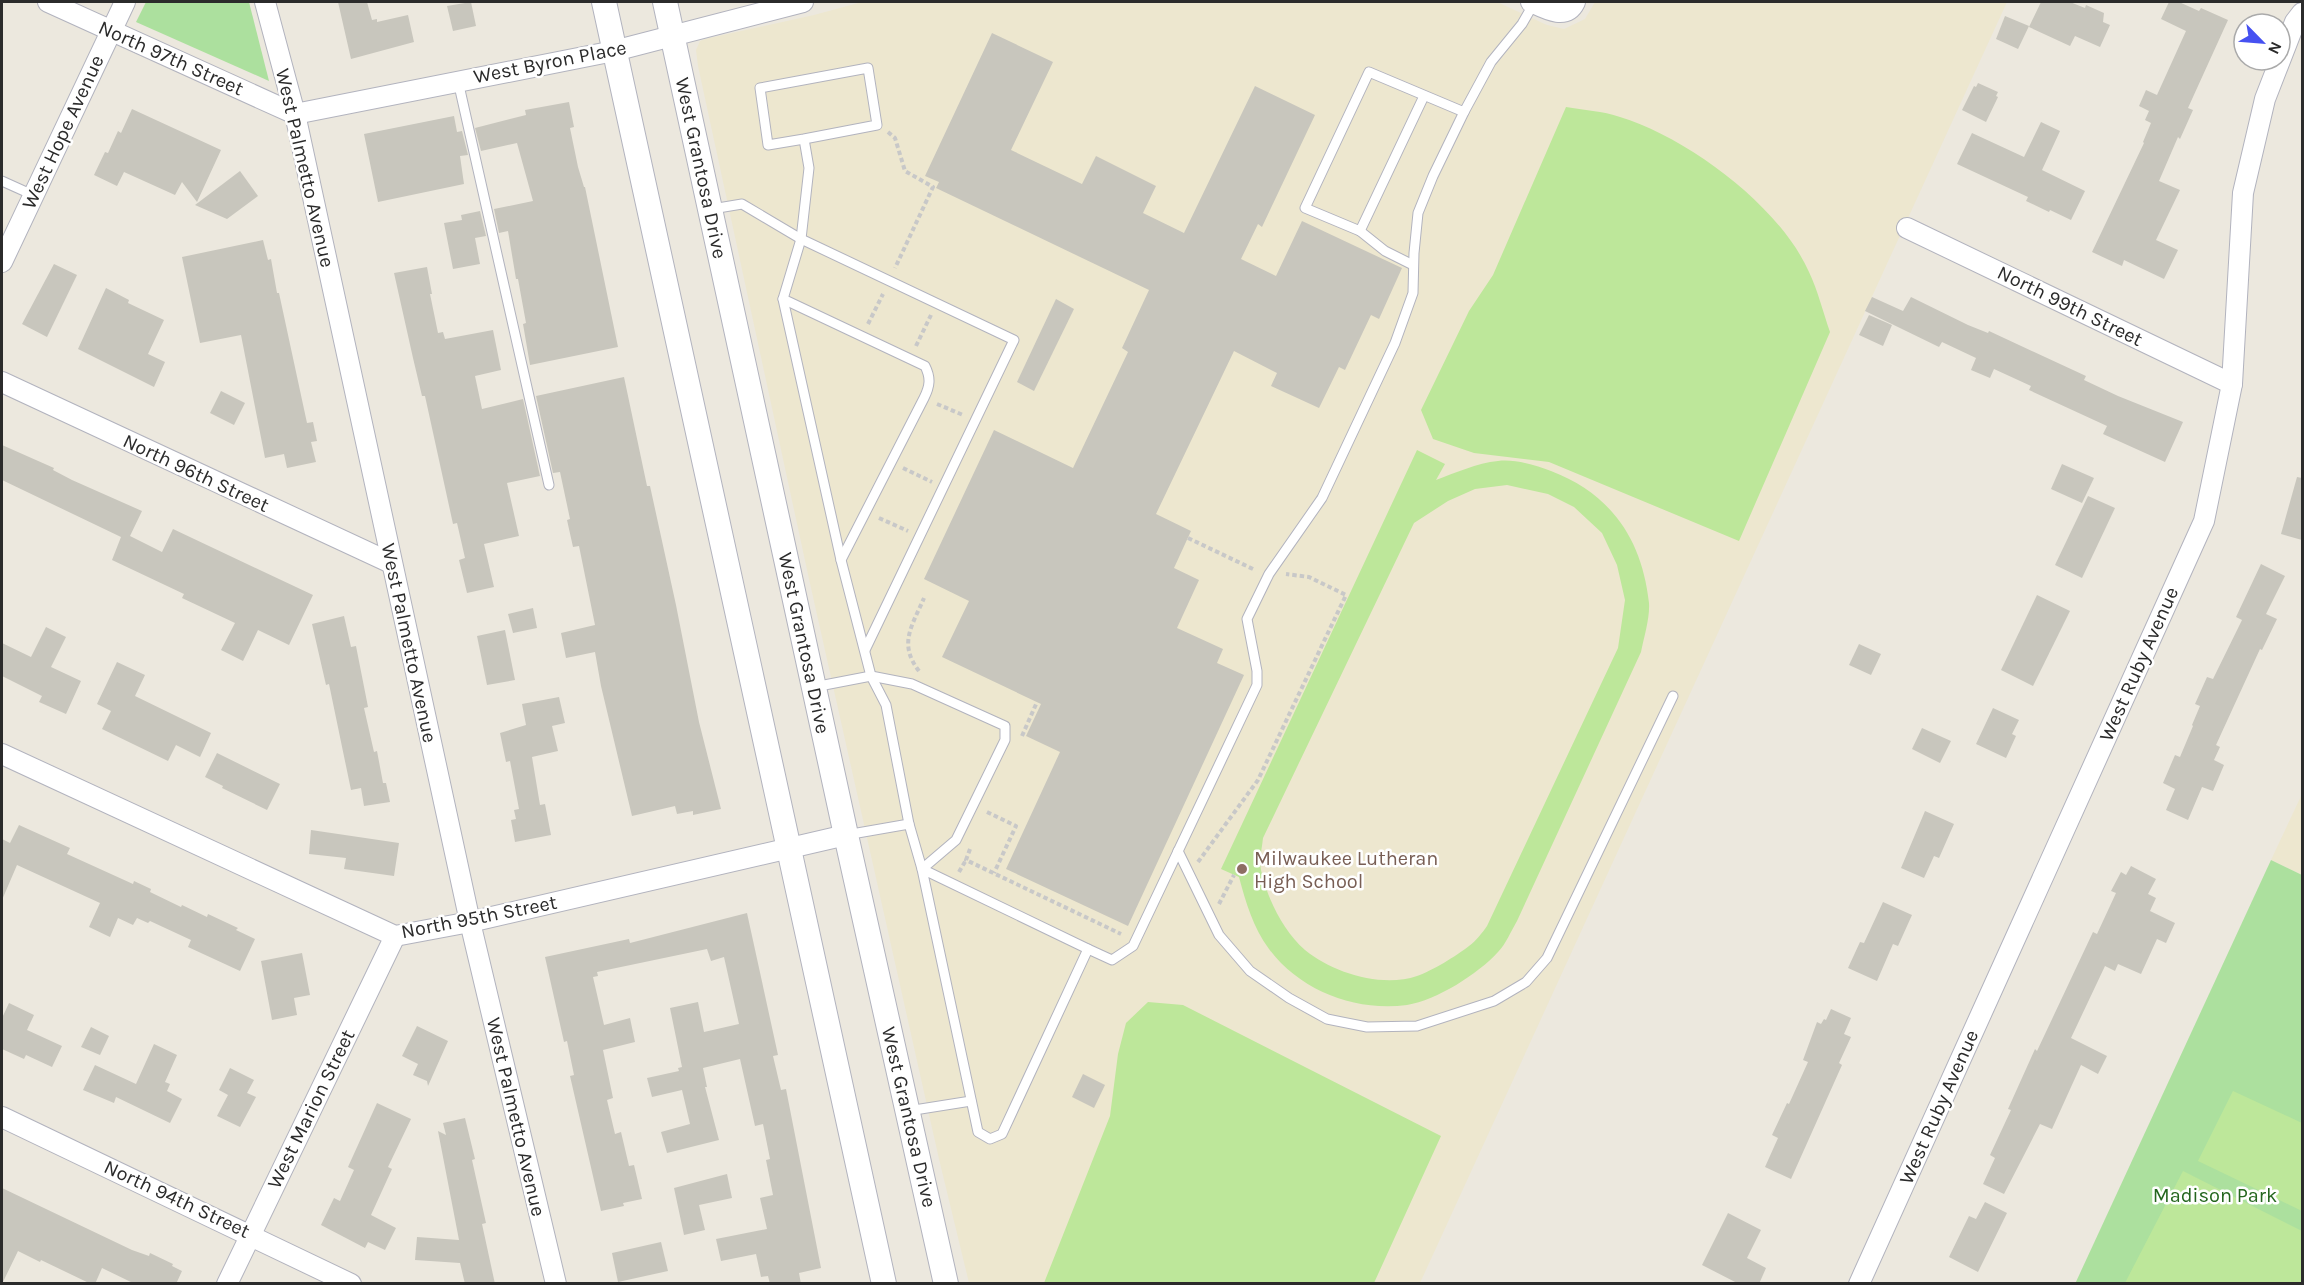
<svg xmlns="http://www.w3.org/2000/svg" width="2304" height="1285" font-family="Karla,sans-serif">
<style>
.education{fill:#ede7cf}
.green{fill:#ace09e}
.pitch{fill:#bde79a;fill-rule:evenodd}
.building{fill:#c8c6bd}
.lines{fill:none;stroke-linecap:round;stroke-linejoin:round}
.service-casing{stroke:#b2b3be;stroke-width:11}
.minor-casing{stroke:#b2b3be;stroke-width:22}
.tertiary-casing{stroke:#b2b3be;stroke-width:26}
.path{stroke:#c8c8c8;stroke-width:4;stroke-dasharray:4.5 3;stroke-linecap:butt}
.service{stroke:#fff;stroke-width:9}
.minor{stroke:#fff;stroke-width:20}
.tertiary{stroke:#fff;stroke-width:24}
.education-dot{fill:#8d6e63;stroke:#fff;stroke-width:2}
.labels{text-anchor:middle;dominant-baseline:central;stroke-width:5;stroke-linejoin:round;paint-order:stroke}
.street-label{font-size:20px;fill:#2b2b2b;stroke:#fff}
.education-label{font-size:20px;fill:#785e54;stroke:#fff;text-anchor:start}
.park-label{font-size:20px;fill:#24661e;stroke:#fff}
</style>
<rect width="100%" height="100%" fill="#ece8de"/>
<g class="education">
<path d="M862,2H1497L1547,25L1564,29L1585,19L1595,2H2007L1420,1283H969L939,1159L809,579L698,66L696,50L700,41L705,39L814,15Z"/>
<path d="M2302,794V875L2271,860Z"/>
</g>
<g class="green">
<path d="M146,2H249L269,81L136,22Z"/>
<path d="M2271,860L2302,875V1283L2075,1284Z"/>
</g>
<g class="pitch">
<path d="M1566,107C1583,110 1603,111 1620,117C1688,138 1779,205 1809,272C1818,291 1823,312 1830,332L1739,541L1549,462L1474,453L1433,439L1421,410L1469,311L1493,275Z"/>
<path d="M1417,450L1445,464L1436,480C1455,473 1477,463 1498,461C1515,459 1536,465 1551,471C1611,494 1642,539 1649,603C1650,618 1644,637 1641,652L1517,921C1511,931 1506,944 1498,952C1478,974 1437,1000 1407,1005C1356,1012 1300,991 1269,949C1253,927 1246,903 1239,877L1221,869ZM1507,485L1548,494L1574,507L1602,533L1617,565L1625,600L1618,648L1487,926C1482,933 1476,941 1469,946C1456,956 1432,971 1417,976C1382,988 1333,973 1305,950C1283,931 1267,898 1261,870C1259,860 1262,848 1263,838L1414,523L1448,501L1475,489Z"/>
<path d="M1148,1002L1183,1005L1441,1136L1374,1283H1044L1110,1116L1118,1054L1126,1023Z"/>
<path d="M2233,1091L2302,1123V1211L2198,1161Z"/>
<path d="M2183,1171L2302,1231V1283H2125Z"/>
</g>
<g class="building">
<path d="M338,2H367L372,20L377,19V22L408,15L414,42L351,59Z"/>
<path d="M471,2L476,26L453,31L447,6Z"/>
<path d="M2041,2H2070L2085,8L2086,5L2104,13L2103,22L2110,25L2100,47L2075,36L2070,46L2029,27Z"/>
<path d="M2169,2H2179L2199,11L2201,8L2228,20L2188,108L2193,110L2180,139L2178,137L2159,181L2180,190L2156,240L2178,250L2164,279L2124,260L2122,266L2092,252L2144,143L2143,142L2151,123L2145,120L2149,111L2139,106L2146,90L2157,95L2186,31L2161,19Z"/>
<path d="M2005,16L2029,26L2018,49L1996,39Z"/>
<path d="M992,33L1053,62L1011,150L1082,184L1096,156L1156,186L1143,213L1184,233L1255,86L1315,115L1262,227L1258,224L1241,259L1276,276L1302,221L1402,268L1379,319L1371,315L1345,370L1339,367L1319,408L1271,386L1277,373L1234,351L1156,514L1191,531L1174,568L1199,580L1177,628L1223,649L1217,663L1244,675L1128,926L1006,869L1060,752L1026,736L1041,704L942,657L969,601L924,579L994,430L1073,468L1128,352L1122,348L1149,290L936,188L939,182L925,176Z"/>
<path d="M1978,83L1998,92L1996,96L1998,97L1986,122L1962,110L1974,86L1976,87Z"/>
<path d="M569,102L574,127L570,128L578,167L584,187H585L618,347L530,365L523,324L526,323L518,279H516L508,231L499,233L494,209L533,201L517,143L481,151L475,128L526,115L525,110Z"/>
<path d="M132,109L221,150L197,202L182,182L175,195L124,172L117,186L94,175L105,152L108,153L118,131L121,133Z"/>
<path d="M454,116L457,132L462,131L468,155L460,156L464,184L378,202L364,134Z"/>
<path d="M2041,122L2060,131L2042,170L2085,191L2071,220L2050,210L2049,212L2026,201L2028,197L1957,164L1972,133L2024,157Z"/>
<path d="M240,171L258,196L227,219L195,205Z"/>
<path d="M480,211L486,236L475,238L480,264L453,269L444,223L462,220L461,215Z"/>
<path d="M263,240L268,260L271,259L277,293H279L307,423L313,422L317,441L311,442L316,462L287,468L284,454L265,458L241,335L200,343L182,257Z"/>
<path d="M54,264L77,275L47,337L22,324Z"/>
<path d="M427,267L432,294H430L438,333L443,332L445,339L493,330L501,370L475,376L482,409L523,399L540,476L507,483L519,536L484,544L494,587L467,593L459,560L465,558L457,523L453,524L425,396H422L413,358L394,273Z"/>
<path d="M106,288L129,300L128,303L164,320L148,354L165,362L154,387L78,349Z"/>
<path d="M1872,297L1903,311L1911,297L1968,325L1988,333L1989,331L2086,376L2084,380L2118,396L2183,422L2165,462L2103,434L2107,426L2029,390L2031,386L1994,369L1990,378L1971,370L1976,358L1942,342L1939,347L1865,311Z"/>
<path d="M1056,299L1074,309L1034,391L1017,382Z"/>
<path d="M1869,315L1892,325L1883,346L1859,335Z"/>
<path d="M624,377L647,486H650L676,605L699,722L721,809L693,815V811L677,814L675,806L632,816L601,686L595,652L566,658L561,633L595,625L579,546L573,547L567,520L570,519L560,472L553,473L536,396Z"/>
<path d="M221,391L245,403L234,425L210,413Z"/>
<path d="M2,445L54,468L53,470L72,480L142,511L130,536L162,552L173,529L313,595L289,645L258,630L243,661L221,650L235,623L182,598L184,594L112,560L121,537L2,480Z"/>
<path d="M2062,464L2094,478L2082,503L2051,489Z"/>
<path d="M2297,477L2302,478V540L2281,534Z"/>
<path d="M2088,496L2115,508L2082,578L2055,565Z"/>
<path d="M2261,564L2285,576L2266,614L2277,619L2262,650L2260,649L2216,745L2220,747L2214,760L2224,765L2213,791L2202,787L2188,820L2166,810L2175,789L2163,783L2175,755L2180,757L2193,726L2192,725L2200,706L2195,704L2207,677L2213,679L2242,620L2236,617Z"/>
<path d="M2037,595L2070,611L2033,686L2001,670Z"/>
<path d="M533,608L537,628L513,633L508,614Z"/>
<path d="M344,616L351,647L356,646L368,707L364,708L374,752L377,751L383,783H386L390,802L364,806L361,788L351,790L329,684L326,685L312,624Z"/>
<path d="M46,627L66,637L51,667L81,681L66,714L39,702L42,696L2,676V643L31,657Z"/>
<path d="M505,630L515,680L487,685L477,636Z"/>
<path d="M1859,644L1881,654L1871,675L1849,665Z"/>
<path d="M117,662L145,675L135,696L211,733L200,757L176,745L168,761L102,729L111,711L97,704Z"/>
<path d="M559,697L565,723L552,726L558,751L532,757L540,805L545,804L551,835L515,842L511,820L516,819L514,810L519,809L510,761L506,762L500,733L526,725L522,704Z"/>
<path d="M1993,708L2019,720L2012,734L2016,736L2006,758L1976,744Z"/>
<path d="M1922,728L1951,741L1940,763L1912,749Z"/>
<path d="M217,753L280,784L267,810L222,788L223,786L205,777Z"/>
<path d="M1925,811L1954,824L1939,858L1934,856L1924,878L1901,868Z"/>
<path d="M19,825L70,848L67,854L133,884L134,881L151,889L150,892L181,907L182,905L207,917L208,914L238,928L236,930L255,939L240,971L188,947L191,940L150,921L148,923L137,918L133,925L118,918L110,937L89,927L100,903L17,865L2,900V839L10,843Z"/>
<path d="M311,830L399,843L394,876L344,869L346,858L309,854Z"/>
<path d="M2131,866L2156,879L2148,894L2156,898L2150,911L2175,923L2166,943L2157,939L2141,974L2118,964L2115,971L2105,966L2071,1038L2107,1056L2098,1074L2081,1065L2052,1129L2040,1124L2004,1194L1983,1184L1995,1158L1990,1155L2011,1110L2008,1109L2035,1049L2037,1051L2093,932L2097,934L2116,893L2111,891L2121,872L2126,875Z"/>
<path d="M1883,902L1912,915L1898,946L1893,944L1877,981L1848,968L1860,942L1864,943Z"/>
<path d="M747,913L778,1055L773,1056L781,1090L786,1089L821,1268L799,1273L801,1284H770L768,1276L761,1277L756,1254L721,1261L716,1239L767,1229L760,1198L773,1195L766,1160L770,1159L763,1124L755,1126L740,1059L703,1068L707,1087H705L719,1140L667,1153L661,1132L690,1124L682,1090L652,1097L647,1078L679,1071L678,1068L682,1067L670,1008L698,1002L704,1032L739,1024L724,957L711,961L707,949L597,972L598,976L593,977L604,1025L630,1018L635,1042L603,1050L613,1098L607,1100L615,1134L621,1132L629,1166L634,1165L642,1199L623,1203L624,1206L601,1211L570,1076L574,1075L567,1041L564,1042L545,957L629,939L630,943Z"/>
<path d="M302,953L310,995L294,998L297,1015L272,1020L261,961Z"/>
<path d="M9,1003L34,1015L27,1030L62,1046L52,1067L26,1055L24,1059L2,1049V1018Z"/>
<path d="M1831,1009L1851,1018L1844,1034L1851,1037L1839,1063L1842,1065L1791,1179L1765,1167L1778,1138L1772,1135L1787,1103L1789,1104L1808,1062L1803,1060L1817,1022L1821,1024L1824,1019L1826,1020Z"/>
<path d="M417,1026L448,1041L428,1086L427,1081L413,1075L418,1064L402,1056Z"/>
<path d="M91,1027L109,1036L100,1055L81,1047Z"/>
<path d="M154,1044L177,1055L165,1082L170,1084L167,1091L182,1099L170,1123L116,1097L114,1103L83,1090L95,1065L136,1084Z"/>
<path d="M230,1068L254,1080L247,1093L256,1097L240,1127L217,1116L228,1095L219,1090Z"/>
<path d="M1083,1074L1105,1085L1094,1108L1072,1097Z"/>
<path d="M377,1103L411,1119L388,1167L392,1169L371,1215L396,1228L385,1250L368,1242L365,1248L321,1225L334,1198L340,1201L354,1170L348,1167Z"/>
<path d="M465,1118L475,1159L472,1160L486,1223L482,1224L495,1284H465L460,1263L415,1260L417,1237L459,1240L438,1131L446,1135L443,1123Z"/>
<path d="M727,1174L732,1198L699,1205L705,1230L684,1235L674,1188Z"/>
<path d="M2,1188L132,1250L149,1256L150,1253L173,1264L172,1266L182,1271L176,1284H135L102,1268L95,1284H91L41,1260L40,1262L18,1251L2,1284Z"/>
<path d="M1985,1202L2007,1213L1978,1272L1949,1257L1969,1216L1976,1219Z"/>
<path d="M1728,1213L1761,1230L1747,1258L1766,1268L1759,1284H1739L1702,1265Z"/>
<path d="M661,1242L668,1271L618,1282L612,1253Z"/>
</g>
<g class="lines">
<defs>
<g id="service">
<path d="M458,81L549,485"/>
<path d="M1424,96L1360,231L1305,208L1369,72L1464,112L1491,62L1522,24L1534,3"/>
<path d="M804,139L877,125L868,68L760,88L768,145L804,139L809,168L801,239L783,299L841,560L871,676L886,705L909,824L922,869L978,1132L990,1139L1002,1134L1088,949L922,869"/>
<path d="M2,181L33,195"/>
<path d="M712,209L742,204L801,239L1014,340L865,650"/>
<path d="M1360,231L1385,251L1413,265"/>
<path d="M783,299L925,366C931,378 930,386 924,398L841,560"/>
<path d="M814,687L871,676L912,684L1005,726V740L956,840L922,869"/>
<path d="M846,835L909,824"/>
<path d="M1178,851L1219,935L1250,971L1289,998L1327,1019L1367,1027L1417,1026L1494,1001L1526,982L1547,958L1673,696"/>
<path d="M1088,949L1112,960L1133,946L1257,685V671L1247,619L1269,574L1322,498L1395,343L1413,293L1414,253L1418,213L1433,176L1464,112"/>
<path d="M908,1111L971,1101"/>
</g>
<g id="minor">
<path d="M48,2L295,114L614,51L803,2"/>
<path d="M265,2L295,114L470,922L556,1284"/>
<path d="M1531,2C1544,8 1566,21 1575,2"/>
<path d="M1907,228L2232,384"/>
<path d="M2,262L125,2"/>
<path d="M2,382L391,563"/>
<path d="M2,754L395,936L470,922L846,835"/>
<path d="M2,1117L351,1284"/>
<path d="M227,1284L395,936"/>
<path d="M1859,1284L2204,521L2232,384L2243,193L2265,99L2295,22L2302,13"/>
</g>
<g id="tertiary">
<path d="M604,2L884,1284"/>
<path d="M665,2L846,835L946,1284"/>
</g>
</defs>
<use href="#service" class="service-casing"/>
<use href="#minor" class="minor-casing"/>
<use href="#tertiary" class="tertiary-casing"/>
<g class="path">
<path d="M888,132L895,138L905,171L933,187L895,268"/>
<path d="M868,324L883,294"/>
<path d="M916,346L931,315"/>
<path d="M937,404L963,415"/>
<path d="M903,468L932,482"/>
<path d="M879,518L908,531"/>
<path d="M1188,538L1255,570"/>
<path d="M919,671C898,644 912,626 924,598"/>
<path d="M1022,736L1037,702"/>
<path d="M987,812L1016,826L994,873"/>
<path d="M970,849L966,860L1121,934"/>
<path d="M1198,862L1258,780L1346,595L1309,577L1286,574"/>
<path d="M959,872L966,860"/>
<path d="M1219,904L1234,875"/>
</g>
<use href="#service" class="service"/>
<use href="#minor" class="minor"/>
<use href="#tertiary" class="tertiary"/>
</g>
<circle class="education-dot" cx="1242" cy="869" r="6"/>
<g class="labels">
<g class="street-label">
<text transform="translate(171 58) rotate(24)">North 97th Street</text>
<text transform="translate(550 62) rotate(-11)">West Byron Place</text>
<text transform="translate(63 132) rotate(-65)">West Hope Avenue</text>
<text transform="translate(305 168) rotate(77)">West Palmetto Avenue</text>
<text transform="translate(701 168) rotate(78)">West Grantosa Drive</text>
<text transform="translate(2070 306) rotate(26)">North 99th Street</text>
<text transform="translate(196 473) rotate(25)">North 96th Street</text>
<text transform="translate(409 643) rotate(78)">West Palmetto Avenue</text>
<text transform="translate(804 643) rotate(78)">West Grantosa Drive</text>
<text transform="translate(2139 664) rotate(-66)">West Ruby Avenue</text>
<text transform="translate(479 917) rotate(-11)">North 95th Street</text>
<text transform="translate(1939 1107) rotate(-66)">West Ruby Avenue</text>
<text transform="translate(311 1109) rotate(-64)">West Marion Street</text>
<text transform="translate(516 1117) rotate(77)">West Palmetto Avenue</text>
<text transform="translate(909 1117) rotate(77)">West Grantosa Drive</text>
<text transform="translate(177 1199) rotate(25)">North 94th Street</text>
</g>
<g class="education-label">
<text x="1254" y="858">Milwaukee Lutheran<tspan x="1254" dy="23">High School</tspan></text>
</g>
<g class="park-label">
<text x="2215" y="1195">Madison Park</text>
</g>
</g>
<rect width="2304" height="1285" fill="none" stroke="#2b2b2b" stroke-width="6"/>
<g transform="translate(2262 42) rotate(115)"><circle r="28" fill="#ffffff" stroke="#aaaaaa" stroke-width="1.5"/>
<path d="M0-4.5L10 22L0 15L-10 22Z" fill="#4651f1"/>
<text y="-9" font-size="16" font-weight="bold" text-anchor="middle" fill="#2b2b2b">N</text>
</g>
</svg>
